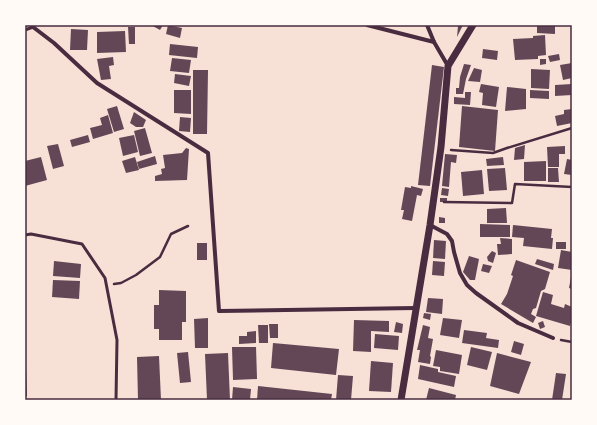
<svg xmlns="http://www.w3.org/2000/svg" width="597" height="425" font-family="'Crimson Pro',serif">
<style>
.building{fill:#644757}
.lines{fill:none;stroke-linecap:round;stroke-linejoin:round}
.path{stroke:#4a2c40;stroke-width:2.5}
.service{stroke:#4a2c40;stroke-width:3}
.minor{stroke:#4a2c40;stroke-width:4}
.tertiary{stroke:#4a2c40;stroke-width:7}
.neatline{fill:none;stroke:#4a2c40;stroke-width:1.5}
</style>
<rect width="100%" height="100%" fill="#f7e1d7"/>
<g class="building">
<path d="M151,25H163L160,30Z"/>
<path d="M168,25L182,28L180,38L166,34Z"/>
<path d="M458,25H463L457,37L458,26Z"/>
<path d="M537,25H555V34L537,33Z"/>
<path d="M128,27H135V44H129Z"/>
<path d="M71,29L88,30L87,50H70Z"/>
<path d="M125,31L126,52L97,53V32Z"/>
<path d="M545,35L546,55L538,56V59L515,60L513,39L533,38V36Z"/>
<path d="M170,44L198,47L197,58L169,55Z"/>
<path d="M483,49L498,51L497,60L482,58Z"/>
<path d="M559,54L560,60L550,62L548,56Z"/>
<path d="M113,57L114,65L109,66L111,79L101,80L97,59Z"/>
<path d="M172,58L191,60L189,73L170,71Z"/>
<path d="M540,59H546V64L540,65Z"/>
<path d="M572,63V78L563,80L560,65Z"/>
<path d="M464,64L471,65L466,79L463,94H456V88H459L460,77Z"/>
<path d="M432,65L444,67L430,186L418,185Z"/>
<path d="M474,68L482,70L480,82L468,81Z"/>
<path d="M531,69L550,70L549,89L531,88Z"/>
<path d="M193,70H208L207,134H193Z"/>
<path d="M175,74L191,76L189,86L174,83Z"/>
<path d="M481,84L499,87L496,107L482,105L483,93L479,92Z"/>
<path d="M572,84V95L555,96V85Z"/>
<path d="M507,87L526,89V109L505,111Z"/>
<path d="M174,90H191V114L174,113Z"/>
<path d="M530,90L549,91V99L530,98Z"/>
<path d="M465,92H471L470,105L454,104V97L465,98Z"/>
<path d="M117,106L124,129L114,132L107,109Z"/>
<path d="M462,106L498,110L495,151L459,147Z"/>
<path d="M572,109V123L557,126L555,116L564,114V110Z"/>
<path d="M134,112L146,120L143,127H136L130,123Z"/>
<path d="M108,115L113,133L93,139L90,128L102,125L100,118Z"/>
<path d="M180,117L191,118L190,132L179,131Z"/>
<path d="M145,128L152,153L140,156L134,131Z"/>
<path d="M88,135L90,142L72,147L70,140Z"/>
<path d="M134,135L138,152L123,156L119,138Z"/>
<path d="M58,144L64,166L53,169L47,146Z"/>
<path d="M525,145L524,159L514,160L515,148Z"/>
<path d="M565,146V154H559V167H548L547,147Z"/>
<path d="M186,148L189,149L187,180L155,181V176L162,174L161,169L165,168L163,155L182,153Z"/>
<path d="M445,154L457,155L456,163L451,162L449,187L442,186Z"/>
<path d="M155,156L157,164L139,169L137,162Z"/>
<path d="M41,157L47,180L25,186V161Z"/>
<path d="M135,157L139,170L126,173L122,161Z"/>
<path d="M503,157L504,165L487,166L486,159Z"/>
<path d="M567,159L572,160V175L564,174Z"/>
<path d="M546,161V181H524V162Z"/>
<path d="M505,168L507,190L489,191L487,169Z"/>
<path d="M548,168H558L559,182H548Z"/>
<path d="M482,170L484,194L463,196L461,172Z"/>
<path d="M411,186L423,189L421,196L417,195L412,221L402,219L404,210H401L405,187L411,188Z"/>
<path d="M442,188L449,189L448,196L441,195Z"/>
<rect x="440" y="198" width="7" height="4"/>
<path d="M506,208L507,223H487V209Z"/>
<path d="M439,217L445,218V223H439Z"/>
<path d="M480,224L510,225V237H480Z"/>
<path d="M513,225L552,229L551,238H553L552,249L523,246L524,238L512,237Z"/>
<path d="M500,238L512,239V254L498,255L497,244H501Z"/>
<path d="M434,240L446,241L445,259L433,258Z"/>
<rect x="556" y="242" width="10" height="7"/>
<rect x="197" y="243" width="10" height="17"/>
<path d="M561,250L572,252V270L558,268Z"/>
<path d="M492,251L496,253L493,263L488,261L487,257Z"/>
<path d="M469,256L479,259L475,280H470L463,272Z"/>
<path d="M537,259L554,264L553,270L535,264Z"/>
<path d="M516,260L550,272L545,289L541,291L536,308L533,309L531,314L536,317L533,323L501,304L507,294L513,276L511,275Z"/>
<path d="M54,261L81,264L80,278L53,276Z"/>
<path d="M433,261L445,262L444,276L432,275Z"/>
<path d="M483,264L492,266L489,273L481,271Z"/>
<path d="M571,277H572V289L569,288Z"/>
<path d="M53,280L80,281L79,299L52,297Z"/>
<path d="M159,290L186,291V322H182V340H159V329H154V305H159Z"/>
<path d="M543,292L553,295L551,304L564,308L565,304L572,307V319L570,326L536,316Z"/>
<path d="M428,298L443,299L442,314L426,312Z"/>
<path d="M424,313L431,314L430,320L423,318Z"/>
<path d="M208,318V348H195L194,319Z"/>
<path d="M443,318L462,320L459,338L440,335Z"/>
<path d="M354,320L389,321V332L371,331V352L353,351Z"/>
<path d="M543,321L545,327L540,329L538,323Z"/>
<path d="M396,322L403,324L402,333L394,332Z"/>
<path d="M269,324H278V338H270Z"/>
<path d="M258,325H268V343H259Z"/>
<path d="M423,325L430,327L428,338L433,339L430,356L431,357L430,364L418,362L420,350H417Z"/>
<path d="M464,330L487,333L486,338L499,340L498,348L462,343Z"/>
<path d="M256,331V343L239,344V336H247V332Z"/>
<path d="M375,334L399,336L398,350L374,348Z"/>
<path d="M514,341L524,344L521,355L511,352Z"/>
<path d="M273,343L339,349L336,375L271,368Z"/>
<path d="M232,347H256L257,379L233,380Z"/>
<path d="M471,347L492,352L487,370L467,365Z"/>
<path d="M436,350L462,355L459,374L440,371V367L433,366Z"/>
<path d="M188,352L191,382L180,383L177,353Z"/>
<path d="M228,353L230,400H207L205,354Z"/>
<path d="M497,353L531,362L519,394L490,386Z"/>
<path d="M159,356L161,400H138L137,357Z"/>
<path d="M371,361L393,363L391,392L369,391Z"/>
<path d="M25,365H26L27,396H25Z"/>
<path d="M420,365L438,369V372L456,376L454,387L418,379Z"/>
<path d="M556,373L566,374L562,400H552Z"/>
<path d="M338,375L353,376L351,400H336Z"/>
<path d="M258,386L332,394L331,400H257Z"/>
<path d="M233,387L251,389L250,400H232Z"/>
<path d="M429,388L456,395L455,400H426Z"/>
</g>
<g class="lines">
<g class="path">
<path d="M451,150L493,153L507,148L572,128"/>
<path d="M444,202L512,203L515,184L572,187"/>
<path d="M114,284L121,283L136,275L160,257L171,234L188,226"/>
<path d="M561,340L572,342"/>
</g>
<g class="service">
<path d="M25,30L33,27"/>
<path d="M25,235L31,234L82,244L105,278L117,340L116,400"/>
</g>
<g class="minor">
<path d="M32,25L33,27L54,43L97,83L208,153L219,311L415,308"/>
<path d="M367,25L434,42"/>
<path d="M427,25L434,42L448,66"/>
<path d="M430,225L447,234L452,241L454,252L460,273L467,285L476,293L518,323L553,338"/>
</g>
<path class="tertiary" d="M401,400L430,225L441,147L448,66L473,25"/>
</g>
<rect width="597" height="425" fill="none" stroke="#fffaf5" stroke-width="52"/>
<rect x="26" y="26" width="545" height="373" class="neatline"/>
</svg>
